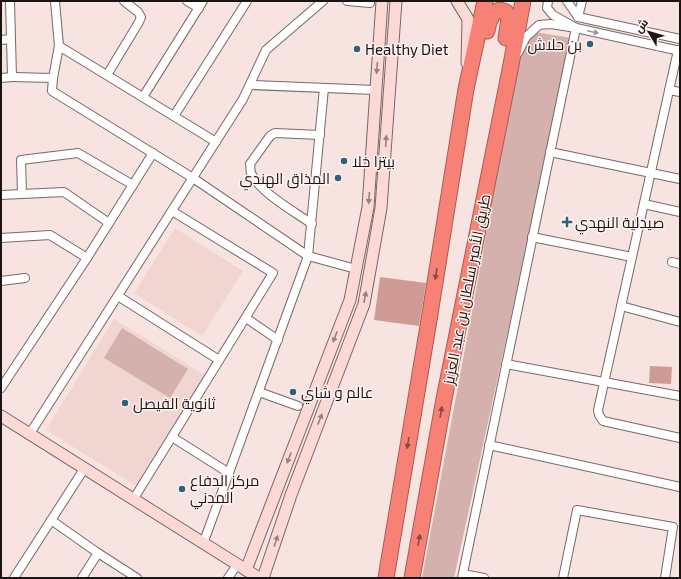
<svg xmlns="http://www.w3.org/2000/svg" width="681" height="579" font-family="'Exo 2',Cairo,sans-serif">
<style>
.built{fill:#f0d5d1}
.green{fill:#d4b1ac}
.building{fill:#cf9b94}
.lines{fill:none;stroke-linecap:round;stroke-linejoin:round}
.street-casing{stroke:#796866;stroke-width:10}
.secondary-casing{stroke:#796866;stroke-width:13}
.highway-casing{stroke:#aa5b53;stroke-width:17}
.street{stroke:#fff;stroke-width:8}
.secondary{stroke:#fdd9d6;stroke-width:11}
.highway{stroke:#f88175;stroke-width:15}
.oneway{fill:#989595}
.oneway2{fill:#97807e}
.oneway3{fill:#894a44}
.poi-dot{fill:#2f607e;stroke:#fff3f1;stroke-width:1.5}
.labels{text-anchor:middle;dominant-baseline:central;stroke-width:3;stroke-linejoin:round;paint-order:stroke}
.poi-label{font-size:15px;fill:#1a1413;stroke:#fff3f1;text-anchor:start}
.street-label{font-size:15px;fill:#1a1413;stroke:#fff3f1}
</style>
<rect width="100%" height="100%" fill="#f7e4e1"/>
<g class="built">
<path d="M175,228L243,271L202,336L134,293Z"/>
<path d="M114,319L205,375L136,486L46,430Z"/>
</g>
<g class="green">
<path d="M522,30L572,38L454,578H422L479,274Z"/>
<path d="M122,328L188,369L170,398L104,358Z"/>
</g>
<g class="building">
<path d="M380,277L426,283L419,326L374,320Z"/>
<path d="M650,366L672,367L671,384L649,383Z"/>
</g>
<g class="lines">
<defs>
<g id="street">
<path d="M187,1L199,8"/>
<path d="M347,1L370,3"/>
<path d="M567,1L578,17L680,39"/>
<path d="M578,17L582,1"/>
<path d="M1,40L11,39"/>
<path d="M59,46L216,142"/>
<path d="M678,50L598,410L599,415L603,421L680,438"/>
<path d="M518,53L526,37L539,25L551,24L576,28L680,51"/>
<path d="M107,75L139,22L141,17L138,12L124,1"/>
<path d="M12,77L53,78L59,46L55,1"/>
<path d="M1,78L12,77L10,1"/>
<path d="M53,78L52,91L193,178L308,256L356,269"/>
<path d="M251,85L375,90"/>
<path d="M669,90L680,92"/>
<path d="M143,97L203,1"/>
<path d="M174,116L247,1"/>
<path d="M550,152L680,179"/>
<path d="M22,194L21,160L78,153L133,185"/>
<path d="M1,195L64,192L109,223"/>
<path d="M644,204L680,212"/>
<path d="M312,224C295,212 259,192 251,173C250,171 251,167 250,164L270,136L275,133L320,135"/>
<path d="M532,237L632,257"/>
<path d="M1,238L50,235L87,258"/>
<path d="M672,262L680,264"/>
<path d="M1,281L25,278"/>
<path d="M118,296L219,360"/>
<path d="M621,306L680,322"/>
<path d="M246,318L278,340"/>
<path d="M506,364L680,396"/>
<path d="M1,388L87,258L153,153"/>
<path d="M259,392L298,406"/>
<path d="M29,435L243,99L266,50L323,1"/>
<path d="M172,437L229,473"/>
<path d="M489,445L680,487"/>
<path d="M133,500L273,273L172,211"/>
<path d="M51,520L98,553L137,578"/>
<path d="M203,544L308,256L324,88"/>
<path d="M463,574L484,578"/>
<path d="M14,578L84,469"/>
<path d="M82,578L98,553"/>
<path d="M228,578L237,565"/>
<path d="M462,578L576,28L553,15L547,8L548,1"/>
<path d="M563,578L577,510L673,527L665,578"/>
</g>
<g id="secondary">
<path d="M457,1L468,19L467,63"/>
<path d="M1,416L259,578"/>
<path d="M246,570L350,300L368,207L382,1"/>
<path d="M263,578L291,495L364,304L381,208L396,1"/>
</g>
<g id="highway">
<path d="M487,31L489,22L494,12L500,10L506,12L509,19L506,38"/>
<path d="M386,578L429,320L466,89L485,1"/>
<path d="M412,578L444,399L510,70L523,1"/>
</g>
</defs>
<use href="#street" class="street-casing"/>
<use href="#secondary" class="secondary-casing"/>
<use href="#highway" class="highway-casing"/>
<use href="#street" class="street"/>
<use href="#secondary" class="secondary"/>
<use href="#highway" class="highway"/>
</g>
<defs><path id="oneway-solid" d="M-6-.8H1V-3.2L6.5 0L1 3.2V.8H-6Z"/></defs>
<use class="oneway" href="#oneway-solid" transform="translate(593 32) rotate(12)"/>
<g class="oneway2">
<use href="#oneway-solid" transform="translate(377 68) rotate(94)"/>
<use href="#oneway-solid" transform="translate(386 141) rotate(-86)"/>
<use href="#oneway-solid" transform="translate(369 198) rotate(94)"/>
<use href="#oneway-solid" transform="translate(365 297) rotate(-79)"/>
<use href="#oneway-solid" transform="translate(335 337) rotate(111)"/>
<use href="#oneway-solid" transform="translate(320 419) rotate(-69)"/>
<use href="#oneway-solid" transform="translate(289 458) rotate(111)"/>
<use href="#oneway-solid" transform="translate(276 541) rotate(-72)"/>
</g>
<g class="oneway3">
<use href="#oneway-solid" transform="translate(436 274) rotate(99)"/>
<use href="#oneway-solid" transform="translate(441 412) rotate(-80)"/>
<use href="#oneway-solid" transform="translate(408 443) rotate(100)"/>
<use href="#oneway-solid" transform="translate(419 540) rotate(-80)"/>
</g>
<g class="poi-dot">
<circle cx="590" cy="44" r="4"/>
<circle cx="357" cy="49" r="4"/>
<circle cx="344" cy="161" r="4"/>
<circle cx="338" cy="178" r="4"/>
<path d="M565 216h4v4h4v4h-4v4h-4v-4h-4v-4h4z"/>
<circle cx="293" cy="392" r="4"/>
<circle cx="125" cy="403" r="4"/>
<circle cx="182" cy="489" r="4"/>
</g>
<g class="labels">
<g class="poi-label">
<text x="582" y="44" text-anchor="end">بن حلاش</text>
<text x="365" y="49">Healthy Diet</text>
<text x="352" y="161">بيتزا خلا</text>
<text x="330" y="178" text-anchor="end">المذاق الهندي</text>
<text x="575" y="222">صيدلية النهدي</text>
<text x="301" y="392">عالم و شاي</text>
<text x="133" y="403">ثانوية الفيصل</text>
<text x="190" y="480">مركز الدفاع<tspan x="190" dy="17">المدني</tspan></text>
</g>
<g class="street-label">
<text transform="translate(466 289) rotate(-79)">طريق الأمير سلطان بن عبد العزيز</text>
</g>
</g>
<rect width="681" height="579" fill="none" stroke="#1a1413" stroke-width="4"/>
<g transform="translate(649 32) rotate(308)" stroke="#fff3f1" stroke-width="3" paint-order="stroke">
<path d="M0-3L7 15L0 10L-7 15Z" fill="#1a1413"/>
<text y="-6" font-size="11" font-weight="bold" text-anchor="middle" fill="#1a1413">ش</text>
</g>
</svg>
